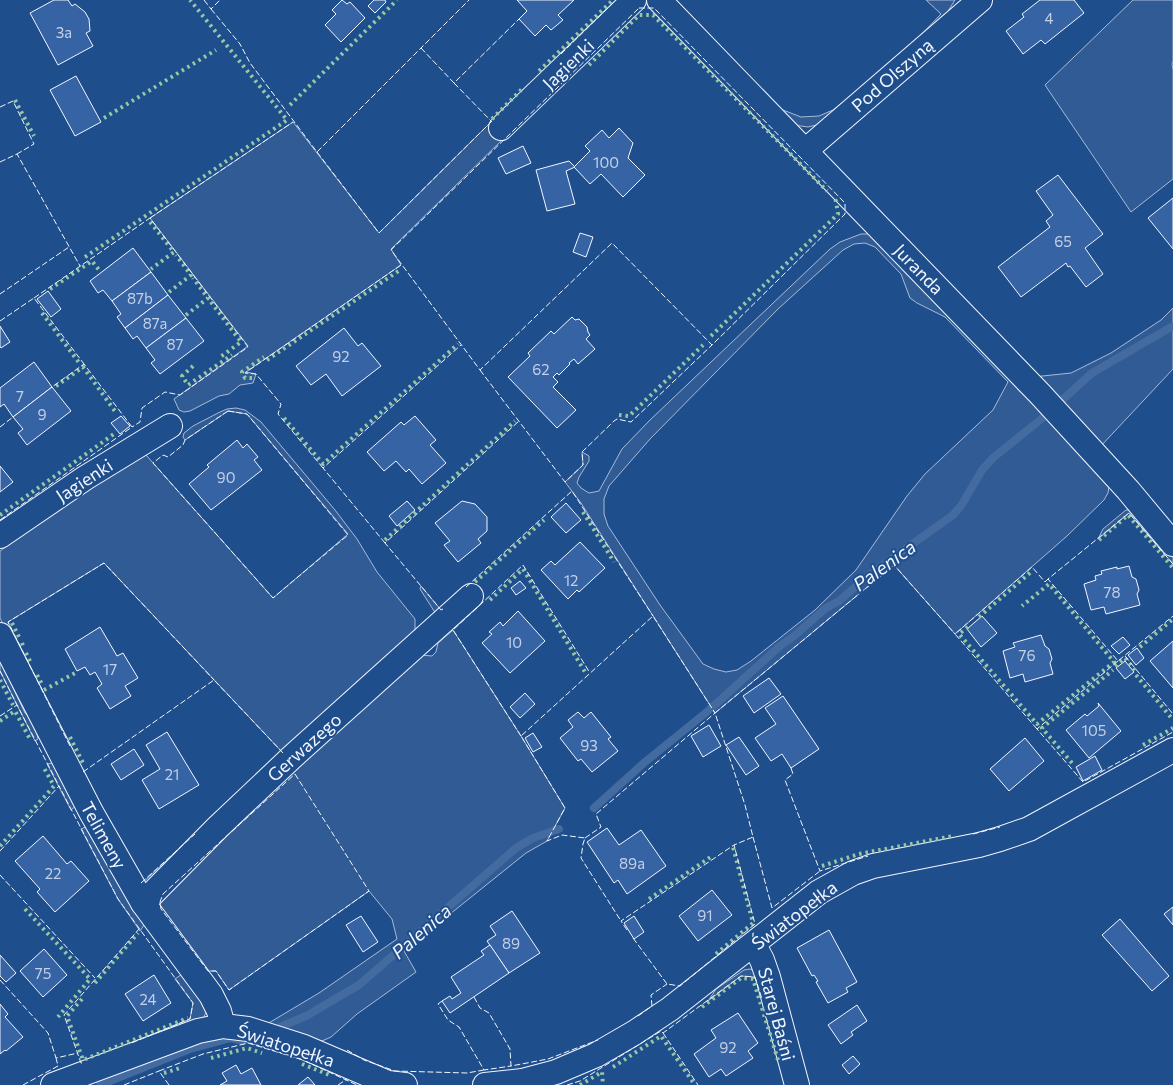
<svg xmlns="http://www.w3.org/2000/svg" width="1173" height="1085" font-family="Commissioner,sans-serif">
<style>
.built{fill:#305b95;stroke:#a8bbd7;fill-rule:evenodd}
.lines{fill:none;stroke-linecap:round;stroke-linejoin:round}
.stream{stroke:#446ba0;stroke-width:8}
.building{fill:#3563a3;stroke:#f2f6ff}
.street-casing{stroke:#f2f6ff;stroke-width:26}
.street{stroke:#1f4e8c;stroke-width:24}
.hedge{stroke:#97c8a6;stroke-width:4;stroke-dasharray:2.5 4;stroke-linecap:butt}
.fence{stroke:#f2f6ff;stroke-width:1;stroke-dasharray:6 2.5;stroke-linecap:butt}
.labels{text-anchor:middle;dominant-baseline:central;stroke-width:4;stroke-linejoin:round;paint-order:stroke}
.number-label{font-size:15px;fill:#c3d1e8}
.street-label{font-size:18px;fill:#f2f6ff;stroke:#1f4e8c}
.water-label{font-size:19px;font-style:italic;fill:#f2f6ff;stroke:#1f4e8c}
</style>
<rect width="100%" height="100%" fill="#1f4e8c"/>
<g class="built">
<path d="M926,0H955L945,16L821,124L808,127L793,125L770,105L801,117L819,116L833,110L864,86L918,38L941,14Z"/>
<path d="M1133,0H1173V61L1172,64L1173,70V179L1131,212L1045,85Z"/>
<path d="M293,122L379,233L491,122L506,136L391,249L401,265L246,372L256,374L253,383L240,385L229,394L219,396L190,411L184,412L179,410L174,399L248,346L150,218Z"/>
<path d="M861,234H868L876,237L1101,468L1109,486L1108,493L1104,500L1067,536L955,634L894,565L715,713L581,503L565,482L583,465L582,452L589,456V461L579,477L577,483L581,488L589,493L599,491L622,449L650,420L830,249L840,242ZM865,243L875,247L901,274L910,298L917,303L945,317L1008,382L993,410L925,474L907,496L856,570L815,610L751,661L737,670L726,672L714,669L703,664L660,605L608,526L604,514V499L609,486L650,439L778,309L843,250L854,244Z"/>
<path d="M1173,308V369L1099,448L1033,377L1071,373L1111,353L1161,320Z"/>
<path d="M236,408L245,410L261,422L335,510L357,539L377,572L415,619V635L152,882L140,885L283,753L104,563L8,622L43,693H38L0,618V551L122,465L139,456L146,455L273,598L348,534L247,414L228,411L185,440L183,437L184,433L193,426L218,413L227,409Z"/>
<path d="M1126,510H1130L1141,519L1173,556V564L1129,513L1098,539L1103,529Z"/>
<path d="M421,586L441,610L436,614L420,589Z"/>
<path d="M453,630L521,736L565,808L547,841L526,853L404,951L416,972L357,1014L331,1037L322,1041L301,1040L262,1027L319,993L397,939L392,919L369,891L229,990L216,971H208L161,909L160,902L169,885L421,655L432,656L436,652L438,643Z"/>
<path d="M0,660L25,713L29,717L37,734L38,739L35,741L0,671Z"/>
<path d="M53,763L78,804L71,810L47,764Z"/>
<path d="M88,826L146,922L140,931L118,899L81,829Z"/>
<path d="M750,969L756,971L788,1085L755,977L741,976L708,1001L716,989L744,970Z"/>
<path d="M185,972L206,1004V1013L203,1018L198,1022L81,1063L190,1019L193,1003L175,979Z"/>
</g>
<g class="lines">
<g class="stream">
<path d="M594,808L645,762L708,711L780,646L794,636L826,608L839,601L869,575L953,515L961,506L982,470L994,457L1039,421L1092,373L1173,326"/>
<path d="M280,1027L308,1015L359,985L516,848L533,838L559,829"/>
<path d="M100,1085L190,1049L231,1038L243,1041"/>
</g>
</g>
<g class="building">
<path d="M54,0H68L72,6L75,4L85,12L89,19L90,31L86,33L93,46L58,65L30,13Z"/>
<path d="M342,0L347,4L350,2L365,18L341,42L325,25L336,14L332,10Z"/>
<path d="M374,0H385L386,2L375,13L368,6Z"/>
<path d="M517,0H574L558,15L563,20L551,30L546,25L535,36L519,19L527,11Z"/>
<path d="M1040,0H1074L1084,13L1045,44L1041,40L1023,54L1006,31L1024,17L1022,14Z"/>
<path d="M76,76L101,122L75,136L50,90Z"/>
<path d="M619,128L633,143L628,158L645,175L623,197L601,174L590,184L574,167L590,151L585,146L602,130L609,138Z"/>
<path d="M523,146L531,163L506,174L498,158Z"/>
<path d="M569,161L575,167L566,171L575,204L547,211L536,170Z"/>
<path d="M1058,175L1103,234L1085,248L1103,274L1086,287L1070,266L1068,267L1066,263L1021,297L998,267L1050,227L1046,221L1053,215L1036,191Z"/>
<path d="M1173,198V249L1148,218Z"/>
<path d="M580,233L593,237L586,257L573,252Z"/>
<path d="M133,248L151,272L112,301L103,290L98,293L90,281Z"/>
<path d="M151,272L168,295L125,328L117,317L121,314L112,301Z"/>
<path d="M48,291L61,309L51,317L37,299Z"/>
<path d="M168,295L186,318L146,348L137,336L133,339L125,328Z"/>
<path d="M572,317L575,320L579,319L587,327L588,332L590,335L586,339L595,349L578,364L574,359L569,363L570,364L559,375L557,373L553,377L558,382L553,387L576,410L557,428L508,377L530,356L528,353L551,331L554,334Z"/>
<path d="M186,318L204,341L160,374L151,363L155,360L146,348Z"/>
<path d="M0,326L10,342L1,348L0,346Z"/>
<path d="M344,328L358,346L362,343L381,366L342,396L326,374L311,385L296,366Z"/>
<path d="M34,362L52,387L13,417L4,404L0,407V388Z"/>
<path d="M52,387L71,411L27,445L18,433L23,429L13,417Z"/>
<path d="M121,416L130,426L120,434L111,423Z"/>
<path d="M415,416L436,440L430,445L446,463L422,484L409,469L406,472L396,461L384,471L367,452L401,422L404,425Z"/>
<path d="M237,440L243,448L247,444L258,457L254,460L262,470L211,510L189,484L209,467L207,465Z"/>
<path d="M0,466L13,482L0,492Z"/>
<path d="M407,501L415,510L397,526L389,516Z"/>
<path d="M462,501L475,504L487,517V531L478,539L481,543L458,562L444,545L450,541L435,523Z"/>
<path d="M566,503L581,520L566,533L551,517Z"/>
<path d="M580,542L605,568L579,592L577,590L568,599L541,570L551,561L555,565Z"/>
<path d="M1129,566L1132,577L1136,579L1139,590L1137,594L1140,605L1106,614L1104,607L1091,610L1084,584L1096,580L1095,576L1102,574L1101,571L1117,567V569Z"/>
<path d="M520,581L526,588L516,595L511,588Z"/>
<path d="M518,611L545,641L510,673L482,643L492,634L489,632L500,622L503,626Z"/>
<path d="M982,616L997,633L981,647L967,629Z"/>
<path d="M100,627L117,656L123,653L138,678L125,686L131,696L110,709L97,688L102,684L95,672L90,675L85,667L77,671L65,649Z"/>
<path d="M1041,635L1045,646L1049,649L1052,659L1050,663L1053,674L1025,682L1023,674L1010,678L1003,651L1015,647L1013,643Z"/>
<path d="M1123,637L1130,645L1119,654L1111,646Z"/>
<path d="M1173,641V688L1150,661Z"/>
<path d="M1137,648L1144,658L1136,665L1128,655Z"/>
<path d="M1125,661L1134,672L1125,679L1116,668Z"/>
<path d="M769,678L781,694L754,713L743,696Z"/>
<path d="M525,693L535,704L520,718L510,707Z"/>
<path d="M783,696L819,749L791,768L782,754L771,761L755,738L776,724L765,708Z"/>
<path d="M1098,703L1121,731L1089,758L1066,730L1085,714L1087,716L1099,706Z"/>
<path d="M578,712L584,718L591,712L611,737L608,739L618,751L592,772L581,759L578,761L560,738L573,727L568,720Z"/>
<path d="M709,725L721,746L703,757L691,736Z"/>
<path d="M167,732L199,785L159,809L142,780L160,769L146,745Z"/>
<path d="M533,733L542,747L533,752L525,738Z"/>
<path d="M739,737L759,766L746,775L726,745Z"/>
<path d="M1025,738L1044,761L1009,791L990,769Z"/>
<path d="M134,749L144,765L121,780L111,764Z"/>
<path d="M1095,756L1102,770L1083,781L1076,767Z"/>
<path d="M607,828L619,845L641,830L666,866L627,894L618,880L614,883L587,842Z"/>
<path d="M43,836L67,864L71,861L89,881L55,912L37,892L40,889L15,861Z"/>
<path d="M712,890L732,915L698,941L679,916Z"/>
<path d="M1173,907V925L1164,914Z"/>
<path d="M512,911L540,953L509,973L487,941L496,935L490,926Z"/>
<path d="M361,916L378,942L363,952L346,925Z"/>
<path d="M634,916L644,932L634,939L624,923Z"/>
<path d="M1120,919L1169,976L1152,991L1102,935Z"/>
<path d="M829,930L857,982L846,988L848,992L828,1003L816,982L818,981L814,975L812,976L797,948Z"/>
<path d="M490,945L509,973L450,1013L442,1001L450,996L452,999L461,993L451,977L484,955L481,951Z"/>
<path d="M44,949L67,975L43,997L20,971Z"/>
<path d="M0,955L16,973L6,982L0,976Z"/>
<path d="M154,975L171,1003L143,1021L125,994Z"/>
<path d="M0,1004L8,1014L5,1017L23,1037L6,1051L5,1050L0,1054Z"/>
<path d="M857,1005L867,1021L851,1032L853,1035L841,1044L828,1025Z"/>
<path d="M738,1013L758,1043L748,1051L753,1058L726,1076L721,1069L709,1077L694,1054L716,1038L711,1030Z"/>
<path d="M853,1056L860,1064L849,1074L842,1065Z"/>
<path d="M236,1065L241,1074L252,1068L261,1085H220L227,1081L222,1073Z"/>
<path d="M308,1077L315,1085H298Z"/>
</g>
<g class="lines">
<defs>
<g id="street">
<path d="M659,0L1040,394L1128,490L1173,544"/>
<path d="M501,128L634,0"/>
<path d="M805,151L980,0"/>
<path d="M0,536L85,478L170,426"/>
<path d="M0,635L91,812L143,903L211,995L219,1011L223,1026"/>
<path d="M143,903L218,827L292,757L471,596"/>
<path d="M754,945L762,960L768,977L797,1085"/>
<path d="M53,1085L198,1031L223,1026L248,1029L304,1047L388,1083L405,1085"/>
<path d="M485,1085L522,1081L556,1072L596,1055L634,1033L670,1009L712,976L819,892L853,873L873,866L979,845L1000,839L1029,829L1173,750"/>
</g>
</defs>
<use href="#street" class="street-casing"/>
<use href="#street" class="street"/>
<g class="hedge">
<path d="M589,65L639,15H653L827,191"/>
<path d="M539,71L613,0"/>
<path d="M15,100L34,136"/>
<path d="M290,105L397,0"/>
<path d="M104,118L216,50"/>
<path d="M492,119L522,89"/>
<path d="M150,222L174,252L151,269"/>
<path d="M85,257L287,120L190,0"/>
<path d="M50,289L92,261L99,270"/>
<path d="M169,292L191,275L176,255"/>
<path d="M211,302L241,342L219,358"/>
<path d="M42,313L80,364"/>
<path d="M186,315L208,298L193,278"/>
<path d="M711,336L838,214L836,201L834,198"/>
<path d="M267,360L400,270"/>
<path d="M193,366L182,376L188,385L232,355"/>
<path d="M252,378H245L242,372L264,357"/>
<path d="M56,386L83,367L117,414"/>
<path d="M619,415L629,416L703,345"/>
<path d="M284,418L323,464L458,344"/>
<path d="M583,512L614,562"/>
<path d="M0,515L114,434"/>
<path d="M385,540L515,421"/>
<path d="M1099,540L1128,515L1173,568"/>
<path d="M475,582L544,520"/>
<path d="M490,600L523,569L585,672"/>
<path d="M979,617L1032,571"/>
<path d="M12,623L20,639"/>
<path d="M968,627L959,634L1037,724L1114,662L1049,584L1022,606"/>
<path d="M22,643L24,648"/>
<path d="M1140,647L1173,619"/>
<path d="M26,653L31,663"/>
<path d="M1115,666L1125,658L1136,672"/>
<path d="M37,675L42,684"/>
<path d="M1136,675L1173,720"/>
<path d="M0,680L13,705"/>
<path d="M44,690L75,673"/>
<path d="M0,721L15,711L31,741"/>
<path d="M70,737L83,763"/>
<path d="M1143,745L1173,728"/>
<path d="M1072,763L1042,728L1113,670"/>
<path d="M0,846L54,786L44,768"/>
<path d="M822,866L859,854L953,836"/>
<path d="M649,899L712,856"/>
<path d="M25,909L90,979L58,1017"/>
<path d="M716,954L753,923L733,847"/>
<path d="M95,983L138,933"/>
<path d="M82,999L67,1016L83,1060L188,1018"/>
<path d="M702,1007L741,978L753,979L778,1060"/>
<path d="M211,1058L247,1048L262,1053"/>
<path d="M302,1064L332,1076"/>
<path d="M613,1067L661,1036L695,1085"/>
<path d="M164,1073L180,1068"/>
<path d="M580,1085L602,1072L603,1085"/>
</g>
<g class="fence">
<path d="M204,0L211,9L220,0"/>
<path d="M639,8H654L845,203V214L712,345L612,243L480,370L391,250Z"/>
<path d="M211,9L240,44L250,63L317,152L469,0"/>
<path d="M421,48L454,83L519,19"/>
<path d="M561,54L616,0"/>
<path d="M454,83L492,122"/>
<path d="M0,107L13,101L34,144L17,154"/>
<path d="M317,152L379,233L491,122"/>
<path d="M0,162L17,154L80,266"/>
<path d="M150,218L293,122"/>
<path d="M0,294L69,247"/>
<path d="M34,298L150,218L248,347L180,395L165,392L142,408L140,422L132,427"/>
<path d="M0,321L34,298L84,364"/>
<path d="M480,370L565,482L583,465L582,452L614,421L617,419L631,422L712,345"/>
<path d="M228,411L247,414L348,535L273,598L153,463L163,455L168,457L183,445L185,440Z"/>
<path d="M0,427L13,417"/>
<path d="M323,468L278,414L281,404L256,374L245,373L401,265"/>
<path d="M0,520L132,427L84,364L52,387"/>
<path d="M385,543L323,468L461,345"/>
<path d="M1173,564L1129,513L1048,579L1118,661L1173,616"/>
<path d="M466,587L572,491L653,616"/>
<path d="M443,609L441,610L385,543L519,421"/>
<path d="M1125,656L1173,714"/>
<path d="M1118,661L1037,729L1083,782L1173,732"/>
<path d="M0,671L17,705"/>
<path d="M0,716L17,705L59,786"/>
<path d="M1037,729L955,634L1032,567L1045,582L1048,579"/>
<path d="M521,736L453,630L523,565L590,673"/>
<path d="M70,746L8,622L104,563L214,680"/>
<path d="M791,768L793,774L785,780L820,871L868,856"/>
<path d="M83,772L214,680L283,753"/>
<path d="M295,774L369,891L229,990L216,971H208L161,909L160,902L163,894Z"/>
<path d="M973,834L1000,827"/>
<path d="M753,837L772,908L820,871"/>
<path d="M585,838L601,827L596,814L715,713L653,616L521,736L565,808L547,841L562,835L585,838L583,844L581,858L621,921"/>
<path d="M0,851L59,786L118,899L193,1003L190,1019L129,1044"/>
<path d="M0,875L95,978"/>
<path d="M141,883L195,834"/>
<path d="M627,930L621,921L734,845"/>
<path d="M633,938L667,984L680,986L755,924L734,845L753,837L745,805L715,713L894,565L955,634"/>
<path d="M0,980L48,1033L56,1058L78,1053"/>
<path d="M474,997L480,1008L489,1013L510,1049L511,1066L548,1059L598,1040"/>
<path d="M442,1001L438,1004L448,1020L459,1027L484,1070L511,1066"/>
<path d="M638,1016L652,1006L651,995L667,984"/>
<path d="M663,1033L698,1085"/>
<path d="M347,1050L364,1060L395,1071L467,1073L484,1070"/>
<path d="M82,1063H81L64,1015L139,929"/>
<path d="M23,1085L58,1066L56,1058"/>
<path d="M124,1085L159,1071"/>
<path d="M169,1085L159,1071L203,1054L248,1043L303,1060L357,1085"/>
<path d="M338,1085L347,1079"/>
<path d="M567,1085L580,1081L661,1031L663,1033L741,976L755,977L762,999"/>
</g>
</g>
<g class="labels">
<g class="number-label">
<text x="1049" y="18">4</text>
<text x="64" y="32">3a</text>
<text x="606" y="162">100</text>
<text x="1063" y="241">65</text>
<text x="140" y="298">87b</text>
<text x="155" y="323">87a</text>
<text x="175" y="344">87</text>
<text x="341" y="356">92</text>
<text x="541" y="369">62</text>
<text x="20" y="396">7</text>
<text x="42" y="414">9</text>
<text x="226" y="477">90</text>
<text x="571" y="580">12</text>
<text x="1112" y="592">78</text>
<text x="514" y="642">10</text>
<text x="1027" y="655">76</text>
<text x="110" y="669">17</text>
<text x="1094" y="730">105</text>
<text x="589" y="745">93</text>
<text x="172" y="774">21</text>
<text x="632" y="863">89a</text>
<text x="53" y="873">22</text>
<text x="705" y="915">91</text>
<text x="511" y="943">89</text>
<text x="43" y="973">75</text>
<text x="148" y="999">24</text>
<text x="728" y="1047">92</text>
</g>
<g class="street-label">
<text transform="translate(568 64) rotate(-44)">Jagienki</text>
<text transform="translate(892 75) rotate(-41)">Pod Olszyną</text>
<text transform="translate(919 269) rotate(46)">Juranda</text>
<text transform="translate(84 480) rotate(-33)">Jagienki</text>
<text transform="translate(304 747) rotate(-42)">Gerwazego</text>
<text transform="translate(104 835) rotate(61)">Telimeny</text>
<text transform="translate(794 915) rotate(-37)">Światopełka</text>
<text transform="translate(777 1014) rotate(75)">Starej Baśni</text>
<text transform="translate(286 1045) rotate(18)">Światopełka</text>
</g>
<g class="water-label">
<text transform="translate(884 565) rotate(-36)">Palenica</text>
<text transform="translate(421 931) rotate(-41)">Palenica</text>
</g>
</g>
</svg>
